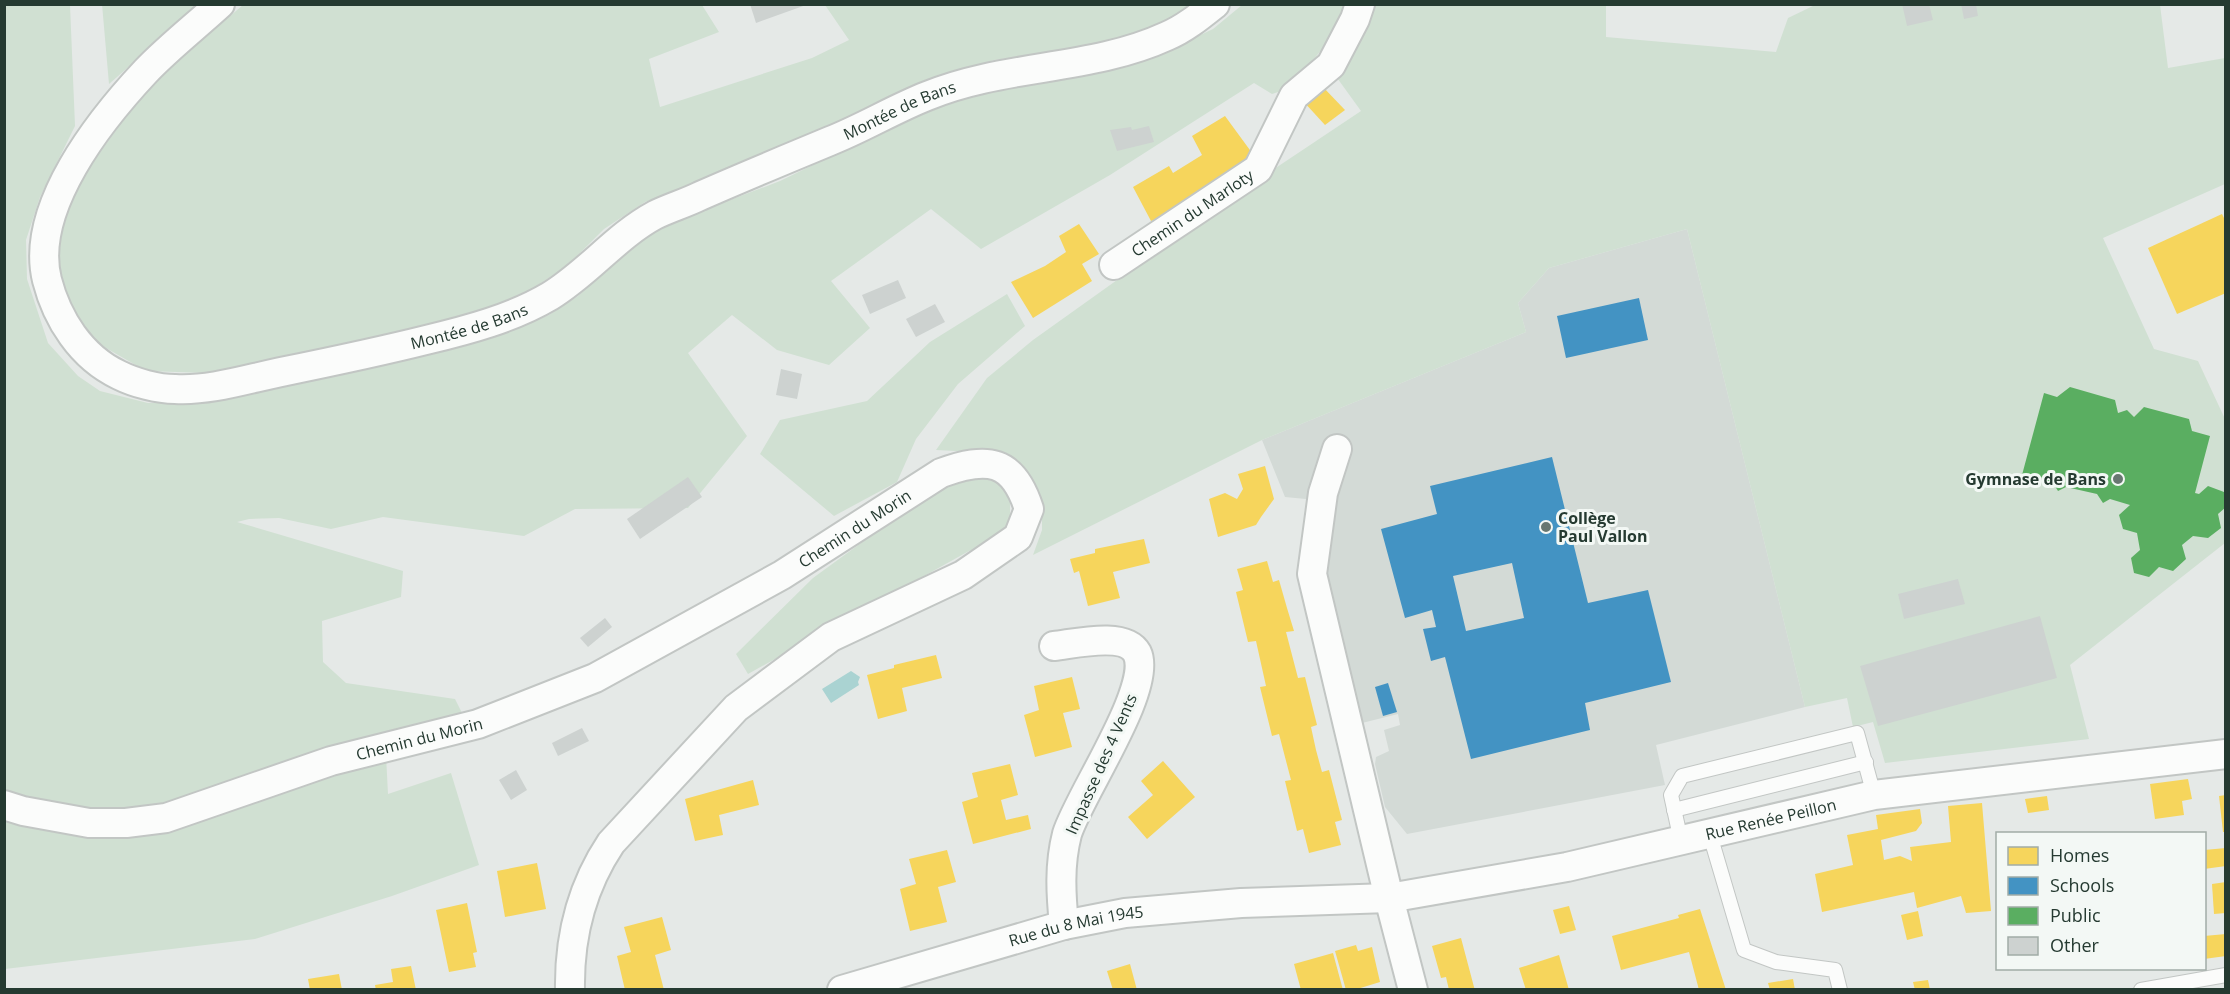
<svg xmlns="http://www.w3.org/2000/svg" width="2230" height="994" font-family="'Open Sans',sans-serif">
<style>
.built{fill:#d3dad6}
.green{fill:#d0e0d2}
.water{fill:#aad3d2}
.homes{fill:#f6d55c}
.schools{fill:#4393c3;fill-rule:evenodd}
.public{fill:#5aae61}
.building{fill:#cdd2d0}
.lines{fill:none;stroke-linecap:round;stroke-linejoin:round}
.service-casing{stroke:#c2c6c4;stroke-width:16}
.minor-casing{stroke:#c2c6c4;stroke-width:32}
.service{stroke:#fbfcfb;stroke-width:14}
.minor{stroke:#fbfcfb;stroke-width:28}
.poi-dot{fill:#687771;stroke:#f3f8f5;stroke-width:2}
.labels{text-anchor:middle;dominant-baseline:central;stroke-width:6;stroke-linejoin:round;paint-order:stroke}
.street-label{font-size:16px;fill:#253a31;stroke:#f3f8f5}
.poi-label{font-size:16px;font-weight:bold;fill:#253a31;stroke:#f3f8f5;text-anchor:end}
</style>
<rect width="100%" height="100%" fill="#e5e9e7"/>
<path class="built" d="M1687,229L1805,707L1656,745L1665,785L1407,834L1385,807L1375,764L1376,757L1389,751L1384,730L1400,725L1398,714L1358,724L1324,587L1326,552L1337,502L1285,497L1262,440L1526,332L1518,303L1549,268Z"/>
<g class="green">
<path d="M102,4L199,5L109,84Z"/>
<path d="M4,5H70L75,126L40,197L26,240L27,279L48,343L78,376L100,391L148,403H186L252,394L498,336L549,315L578,296L642,237L657,228L780,181L937,105L992,88L1120,66L1154,57L1213,29L1242,5H1349L1332,37L1290,88L1272,94L1254,83L1110,175L981,249L931,209L831,281L870,328L829,365L777,350L732,315L688,353L747,436L688,508L575,509L524,536L383,517L331,529L279,518L249,519L237,522L403,571L401,597L322,621L323,662L346,683L455,699L463,715L385,736L388,794L451,773L479,865L392,896L255,939L5,969Z"/>
<path d="M243,5H702L719,32L649,59L660,107L812,58L849,40L825,5H1199L1162,25L1109,45L994,60L939,77L789,149L645,202L604,229L568,265L517,299L476,321L207,373L146,371L99,344L73,314L61,285L58,254L62,224L72,196L86,172L129,112L167,70Z"/>
<path d="M1367,5H1606V37L1776,52L1788,18L1815,5H2160L2168,68L2225,58V184L2103,238L2154,349L2198,361L2225,419V543L2070,665L2089,739L1885,763L1873,722L1853,727L1847,698L1805,707L1687,229L1549,268L1518,303L1526,332L1262,440L1033,555L1042,530V499L1020,466L996,453L936,450L987,378L1033,340L1253,183L1361,111L1335,75Z"/>
<path d="M1007,294L1025,326L958,384L916,439L897,482L834,516L760,454L780,420L867,401L930,342Z"/>
<path d="M973,476L1001,483L1010,498V522L996,541L969,551L748,674L736,654L813,578L898,516L956,482Z"/>
</g>
<path class="water" d="M851,671L860,677L858,682L859,685L831,703L822,689Z"/>
<g class="homes">
<path d="M1322,86L1345,110L1325,125L1303,101Z"/>
<path d="M1225,116L1255,157L1159,218L1151,221L1133,187L1169,166L1173,173L1202,155L1192,136Z"/>
<path d="M2222,214L2226,222V293L2177,314L2148,248Z"/>
<path d="M1079,224L1099,254L1082,264L1092,281L1033,318L1011,282L1045,266L1066,252L1059,236Z"/>
<path d="M1265,466L1274,499L1261,517L1256,525L1218,537L1209,499L1225,493L1237,499L1243,489L1238,474Z"/>
<path d="M1144,539L1150,563L1113,572L1120,598L1088,606L1079,571L1074,573L1070,559L1095,553V549Z"/>
<path d="M1267,561L1273,582L1279,580L1287,608L1294,631L1286,632L1298,678L1305,677L1317,725L1311,727L1316,750L1322,772L1329,770L1342,820L1335,822L1341,845L1309,853L1303,829L1297,831L1285,781L1291,780L1279,734L1272,736L1260,687L1266,686L1256,641L1248,642L1236,592L1243,590L1237,569Z"/>
<path d="M936,655L942,678L902,688L907,711L878,719L867,675L894,668V665Z"/>
<path d="M1072,677L1080,709L1063,713L1072,747L1035,757L1024,715L1039,710L1034,686Z"/>
<path d="M1163,761L1195,797L1147,839L1128,817L1153,795L1141,781Z"/>
<path d="M1010,764L1018,795L1001,800L1006,820L1028,815L1031,829L973,844L962,802L978,797L972,773Z"/>
<path d="M2188,779L2192,799L2182,801L2184,815L2155,819L2150,784Z"/>
<path d="M753,780L759,805L719,815L723,835L695,841L685,799Z"/>
<path d="M2226,795V832H2223L2219,796Z"/>
<path d="M2047,796L2049,810L2028,813L2025,799Z"/>
<path d="M1982,803L1991,911L1966,913L1961,896L1917,908L1914,892L1822,912L1815,874L1853,865L1847,835L1878,829L1876,815L1920,809L1922,823L1916,831L1881,840L1884,860L1900,856L1912,861L1910,847L1951,842L1948,806Z"/>
<path d="M2226,848V866L2204,869V850Z"/>
<path d="M947,850L956,882L938,887L947,922L910,931L900,889L916,884L909,859Z"/>
<path d="M537,863L546,909L505,917L497,871Z"/>
<path d="M2226,882V913L2214,914L2212,884Z"/>
<path d="M467,903L477,952L473,953L476,967L449,972L436,910Z"/>
<path d="M1569,906L1576,930L1560,934L1553,910Z"/>
<path d="M1700,909L1726,990H1699L1689,952L1621,970L1612,936L1679,918L1678,915Z"/>
<path d="M1918,911L1923,936L1907,940L1901,915Z"/>
<path d="M662,917L671,950L655,955L664,990H625L617,956L631,952L624,927Z"/>
<path d="M2226,934V956L2204,959V936Z"/>
<path d="M1461,938L1474,987L1475,990H1449L1446,977L1441,978L1432,946Z"/>
<path d="M1356,945L1358,951L1372,947L1380,982L1354,990H1346L1335,951Z"/>
<path d="M1333,953L1343,990H1301L1294,964Z"/>
<path d="M1559,955L1569,990H1526L1519,968Z"/>
<path d="M1130,964L1137,990H1113L1107,971Z"/>
<path d="M411,966L416,990H376L375,985L393,982L391,969Z"/>
<path d="M339,974L342,990H310L308,979Z"/>
<path d="M1793,979L1795,990H1770L1768,983Z"/>
<path d="M1928,980L1930,990H1915L1913,982Z"/>
</g>
<g class="schools">
<path d="M1639,298L1648,340L1566,358L1557,316Z"/>
<path d="M1552,457L1588,603L1648,590L1671,682L1585,703L1590,730L1471,759L1445,657L1431,661L1423,629L1436,627L1432,610L1405,618L1381,529L1437,514L1430,486ZM1512,563L1524,618L1466,631L1453,576Z"/>
<path d="M1388,683L1397,712L1383,716L1375,687Z"/>
</g>
<path class="public" d="M2070,387L2115,400L2118,413L2127,410L2134,417L2144,407L2189,419L2192,431L2210,436L2195,493L2199,494L2208,486L2224,492L2226,507L2218,514L2221,528L2208,538L2193,536L2182,545L2186,559L2173,571L2159,567L2149,577L2134,573L2131,558L2140,550L2137,533L2123,529L2119,515L2130,505L2110,499L2103,503L2097,494L2066,487L2058,491L2053,483L2022,475L2044,393L2057,397Z"/>
<g class="building">
<path d="M750,4H806V5L756,23Z"/>
<path d="M1902,4H1929L1933,20L1907,26Z"/>
<path d="M1961,4H1976L1978,16L1964,19Z"/>
<path d="M1149,126L1154,142L1117,151L1110,130L1131,127L1132,130Z"/>
<path d="M898,280L906,298L870,314L862,295Z"/>
<path d="M935,304L945,322L916,337L906,319Z"/>
<path d="M781,369L802,374L797,399L776,395Z"/>
<path d="M688,477L702,497L640,539L627,519Z"/>
<path d="M1958,579L1965,604L1904,619L1898,594Z"/>
<path d="M2040,616L2057,678L1878,726L1860,666Z"/>
<path d="M605,618L612,627L588,647L580,638Z"/>
<path d="M582,728L589,741L558,756L552,743Z"/>
<path d="M516,770L527,790L511,800L499,780Z"/>
</g>
<g class="lines">
<defs>
<g id="service">
<path d="M1674,810L1866,762"/>
<path d="M1710,835L1744,950L1776,962L1835,970L1840,990"/>
<path d="M1681,841L1671,795L1682,776L1857,733L1874,795"/>
<path d="M2141,990L2226,975"/>
</g>
<g id="minor">
<path id="s1" d="M220,4C196,26 169,47 146,71C101,119 29,208 47,280C57,319 81,357 119,375C135,383 158,389 175,389C210,391 247,379 281,372C330,362 378,352 426,340C468,330 513,318 550,296C588,273 616,236 655,215C669,208 686,203 700,196C743,177 787,159 830,141C863,128 894,109 927,96C1004,64 1091,71 1167,36C1184,29 1200,16 1215,4"/>
<path id="s2" d="M1114,265L1258,169L1294,96L1331,65L1355,19L1360,4"/>
<path d="M1337,449L1323,493L1312,574L1389,898L1413,990"/>
<path d="M1054,646C1074,644 1125,631 1137,653C1154,687 1078,797 1067,834C1059,865 1061,895 1064,925"/>
<path id="s3" d="M4,805L23,811L89,823H126L166,818L331,761L478,724L595,678L782,575L941,473C988,456 1013,459 1029,509L1018,537L963,575L831,637L736,708L611,843C581,888 569,936 570,990"/>
<path id="s4" d="M842,990L1064,925L1125,913L1241,903L1389,898L1567,867L1874,795L2226,754"/>
</g>
</defs>
<use href="#service" class="service-casing"/>
<use href="#minor" class="minor-casing"/>
<use href="#service" class="service"/>
<use href="#minor" class="minor"/>
</g>
<g class="poi-dot">
<circle cx="2118" cy="479" r="6"/>
<circle cx="1546" cy="527" r="6"/>
</g>
<g class="labels">
<g class="street-label">
<text stroke="none"><textPath href="#s1" startOffset="1308">Montée de Bans</textPath></text>
<text stroke="none"><textPath href="#s2" startOffset="94">Chemin du Marloty</textPath></text>
<text stroke="none"><textPath href="#s1" startOffset="822">Montée de Bans</textPath></text>
<text stroke="none"><textPath href="#s3" startOffset="916">Chemin du Morin</textPath></text>
<text stroke="none"><textPath href="#s3" startOffset="430">Chemin du Morin</textPath></text>
<text transform="translate(1101 764) rotate(-66)">Impasse des 4 Vents</text>
<text stroke="none"><textPath href="#s4" startOffset="948">Rue Renée Peillon</textPath></text>
<text stroke="none"><textPath href="#s4" startOffset="243">Rue du 8 Mai 1945</textPath></text>
</g>
<g class="poi-label">
<text x="2106" y="479">Gymnase de Bans</text>
<text x="1558" y="518" text-anchor="start">Collège<tspan x="1558" dy="18">Paul Vallon</tspan></text>
</g>
</g>
<rect width="2230" height="994" fill="none" stroke="#253a31" stroke-width="12"/>
<rect x="1996" y="832" width="210" height="138" fill="#f3f8f5" stroke="#a1aca7" stroke-width="1.5"/>
<rect x="2008" y="847" width="30" height="18" fill="#f6d55c" stroke="#a1aca7" stroke-width="1.5"/>
<text x="2050" y="862" font-size="18" fill="#253a31">Homes</text>
<rect x="2008" y="877" width="30" height="18" fill="#4393c3" stroke="#a1aca7" stroke-width="1.5"/>
<text x="2050" y="892" font-size="18" fill="#253a31">Schools</text>
<rect x="2008" y="907" width="30" height="18" fill="#5aae61" stroke="#a1aca7" stroke-width="1.5"/>
<text x="2050" y="922" font-size="18" fill="#253a31">Public</text>
<rect x="2008" y="937" width="30" height="18" fill="#cdd2d0" stroke="#a1aca7" stroke-width="1.5"/>
<text x="2050" y="952" font-size="18" fill="#253a31">Other</text>
</svg>
